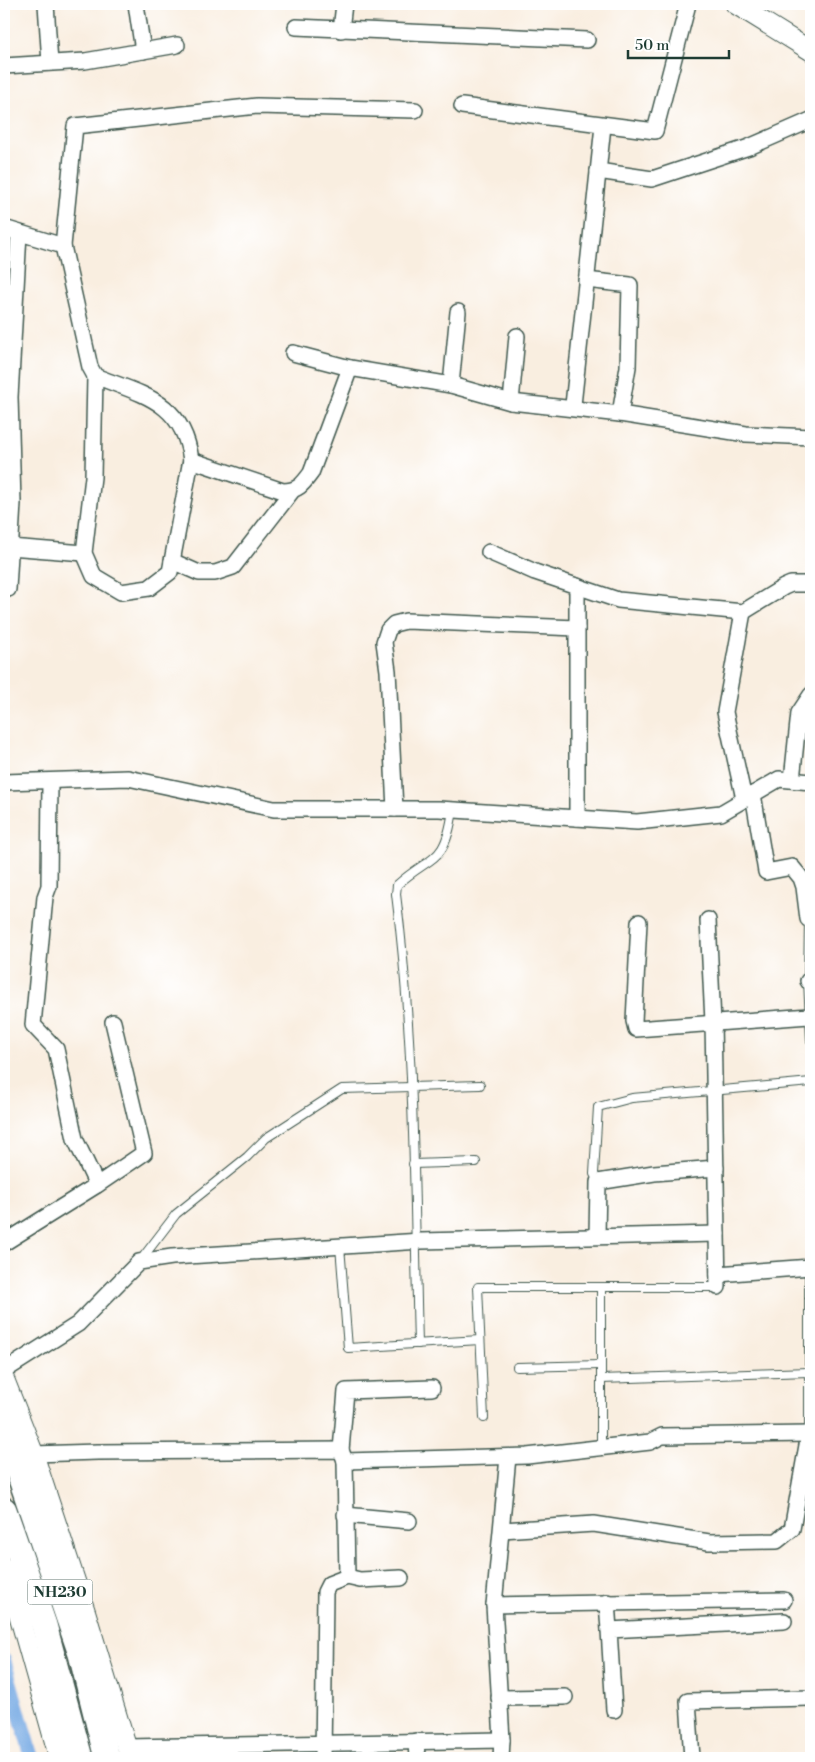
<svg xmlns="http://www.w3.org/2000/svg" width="815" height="1762" font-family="'Libre Bodoni',serif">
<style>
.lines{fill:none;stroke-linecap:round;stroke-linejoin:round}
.canal{stroke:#78abe4;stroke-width:14}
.service-casing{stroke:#40584e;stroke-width:10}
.minor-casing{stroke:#40584e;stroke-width:18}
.tertiary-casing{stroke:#40584e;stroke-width:21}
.trunk-casing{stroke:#40584e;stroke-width:28}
.service{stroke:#fff;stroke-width:8}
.minor{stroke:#fff;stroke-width:15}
.tertiary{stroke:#fff;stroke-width:19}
.trunk{stroke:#fff;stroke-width:25}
.labels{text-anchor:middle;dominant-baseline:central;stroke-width:5;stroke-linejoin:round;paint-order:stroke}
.shield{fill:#fff;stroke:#627771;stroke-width:1}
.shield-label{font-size:15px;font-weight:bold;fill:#1f3d34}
</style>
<rect width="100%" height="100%" fill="#fff"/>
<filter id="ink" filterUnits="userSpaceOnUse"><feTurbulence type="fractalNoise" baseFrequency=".02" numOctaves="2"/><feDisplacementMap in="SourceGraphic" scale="10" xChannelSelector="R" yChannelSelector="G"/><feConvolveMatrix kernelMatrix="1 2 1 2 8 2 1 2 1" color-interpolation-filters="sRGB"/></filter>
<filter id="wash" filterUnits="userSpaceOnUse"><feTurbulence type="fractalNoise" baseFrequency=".0096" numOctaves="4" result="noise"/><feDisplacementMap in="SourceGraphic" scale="20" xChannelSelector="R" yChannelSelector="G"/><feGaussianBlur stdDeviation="1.12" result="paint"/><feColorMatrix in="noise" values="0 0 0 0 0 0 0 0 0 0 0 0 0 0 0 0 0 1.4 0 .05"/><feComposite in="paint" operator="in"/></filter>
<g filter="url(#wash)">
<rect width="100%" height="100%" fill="#f9eee0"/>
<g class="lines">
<path class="canal" d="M4,1660L32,1758"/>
</g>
</g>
<g filter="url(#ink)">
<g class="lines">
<defs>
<g id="service">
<path d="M809,919L808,981L811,1041"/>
<path d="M413,1164L476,1162"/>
<path d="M598,1182L594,1174L598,1107L632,1098L811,1082"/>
<path d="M340,1246L348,1348L480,1340"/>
<path d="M140,1261L176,1214L247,1157L266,1138L342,1089L480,1085"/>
<path d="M601,1287V1448"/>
<path d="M418,1344C414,1194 415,1043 396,894L397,885C433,853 445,865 453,810"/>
<path d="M517,1367L601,1365"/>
<path d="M601,1379L809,1372"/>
<path d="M484,1418L478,1287H718"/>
<path d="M809,1434V1267L811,1240"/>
</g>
<g id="minor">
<path d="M46,4L50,63"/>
<path d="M136,4L143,51"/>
<path d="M296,27L587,40"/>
<path d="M341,30L344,4"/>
<path d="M4,66L85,61L177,45"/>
<path d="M462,106L655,131L688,4"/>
<path d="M415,110L257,106L75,126L63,246L90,367L95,376C143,395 183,401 191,460L283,491C298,491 303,484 311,473L350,368L451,385L511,402L620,414L746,434L811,437"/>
<path d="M598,171L652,179L749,147L811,120"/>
<path d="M4,228L63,246"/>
<path d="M586,280L630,285L628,367L620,414"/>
<path d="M293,353L350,368"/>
<path d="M95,376L93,477L84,553L94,576L121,592L149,588L170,572L191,460"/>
<path d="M451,385L458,312"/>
<path d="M511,402L517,336"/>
<path d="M573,405L603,126"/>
<path d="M10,547L84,553"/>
<path d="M489,552L535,572L618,600L743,612L784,587L791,584H811"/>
<path d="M172,561L199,573H215L233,567L292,491"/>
<path d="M577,586V818"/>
<path d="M4,590L8,589L13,503L10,397L19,233"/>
<path d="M743,612L725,712L744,799"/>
<path d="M792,780L799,713L811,695"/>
<path d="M50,781L49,886L45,897L33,1025L56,1049L75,1139L97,1185"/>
<path d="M4,782L128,778L274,809H439L637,822L721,813L779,779L811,782"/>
<path d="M753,794L766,872L792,867L801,878L804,887L808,919"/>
<path d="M395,809L388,671L384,642L388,630L394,624L406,621L577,628"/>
<path d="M708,920L713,1022L718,1287"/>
<path d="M639,922L634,1021L636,1029L809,1016"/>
<path d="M808,981H811"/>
<path d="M597,1236L598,1182L654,1173L716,1168"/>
<path d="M4,1243L97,1185L144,1153L113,1022"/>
<path d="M718,1274L811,1267"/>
<path d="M4,1371L78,1324L139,1262L172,1257L421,1241L717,1234"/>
<path d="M341,1450L346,1391L432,1388"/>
<path d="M33,1454L98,1452L341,1450L345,1461L527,1456L650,1442L662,1436L811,1434"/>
<path d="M345,1461L347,1577"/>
<path d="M345,1515L409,1521"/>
<path d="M502,1530L594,1524L709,1542L777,1541L792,1529L809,1434"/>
<path d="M607,1602L609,1630"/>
<path d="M494,1605L784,1600"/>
<path d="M499,1698L565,1697"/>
<path d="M614,1710L609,1630L784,1621"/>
<path d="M416,1741L417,1758"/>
<path d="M127,1747L502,1740"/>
<path d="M323,1758L325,1592L329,1584L347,1577L360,1580L401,1578"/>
<path d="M501,1758L502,1740L494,1605L508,1457"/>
<path d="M692,1758L688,1701L811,1698"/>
</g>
<g id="tertiary">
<path d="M735,4L811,51"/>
<path d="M4,1378L32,1449L86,1613L130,1758"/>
<path d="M4,1569L16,1605L59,1758"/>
</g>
<g id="trunk">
<path d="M4,1429L81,1654L107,1758"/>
<path d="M4,1510L44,1625L80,1758"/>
</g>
</defs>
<use href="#service" class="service-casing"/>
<use href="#minor" class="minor-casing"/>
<use href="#tertiary" class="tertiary-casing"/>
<use href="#trunk" class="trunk-casing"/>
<use href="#service" class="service"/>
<use href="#minor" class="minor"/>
<use href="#tertiary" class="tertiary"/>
<use href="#trunk" class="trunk"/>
</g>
</g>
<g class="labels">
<rect class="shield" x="27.5" y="1579.5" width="65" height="25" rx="4"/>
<g class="shield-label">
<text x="60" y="1592">NH230</text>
</g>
</g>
<rect width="815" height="1762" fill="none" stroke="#fff" stroke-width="20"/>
<path d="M628 50v8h101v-8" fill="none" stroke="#1f3d34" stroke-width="2.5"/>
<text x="635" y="50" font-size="15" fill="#1f3d34" stroke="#ffffff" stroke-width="4" paint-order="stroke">50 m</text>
</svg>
